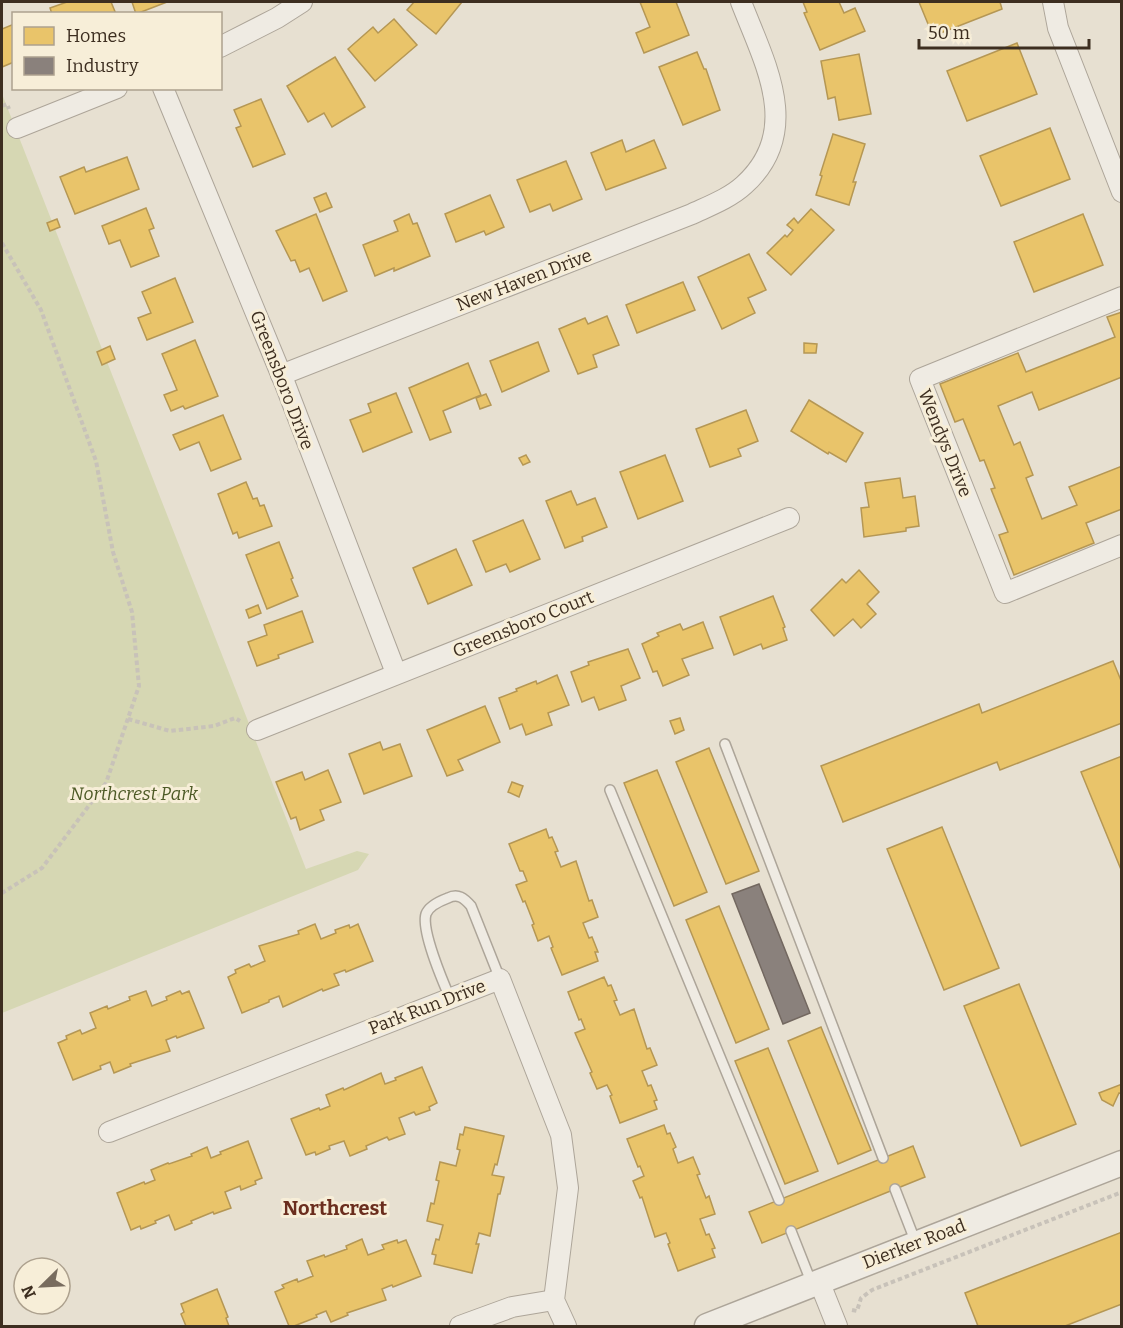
<svg xmlns="http://www.w3.org/2000/svg" width="1123" height="1328" font-family="Bitter,serif">
<style>
.green{fill:#d6d7b3}
.homes{fill:#e9c46a;stroke:#b59754;stroke-width:1.5}
.industry{fill:#8a817c;stroke:#736860;stroke-width:1.5}
.lines{fill:none;stroke-linecap:round;stroke-linejoin:round}
.service-casing{stroke:#ada599;stroke-width:12}
.minor-casing{stroke:#ada599;stroke-width:22}
.tertiary-casing{stroke:#ada599;stroke-width:27}
.path{stroke:#c8c2b9;stroke-width:4;stroke-dasharray:4.5 3;stroke-linecap:butt}
.service{stroke:#efebe3;stroke-width:9}
.minor{stroke:#efebe3;stroke-width:20}
.tertiary{stroke:#efebe3;stroke-width:24}
.labels{text-anchor:middle;dominant-baseline:central;stroke-width:6;stroke-linejoin:round;paint-order:stroke}
.street-label{font-size:18px;fill:#3d2e20;stroke:#f7eed8}
.park-label{font-size:18px;font-style:italic;fill:#4d5a26;stroke:#f7eed8}
.neighbourhood-label{font-size:20px;font-weight:bold;fill:#6b2e1e;stroke:#f7eed8}
</style>
<rect width="100%" height="100%" fill="#e7e0d1"/>
<path class="green" d="M2,94L306,869L357,851L369,854L358,870L2,1013Z"/>
<g class="homes">
<path d="M67,2H111L116,14H52L50,8Z"/>
<path d="M132,2H167L136,14Z"/>
<path d="M414,2H462L436,34L407,10Z"/>
<path d="M640,2H676L689,35L644,53L636,33L650,27Z"/>
<path d="M803,2H839L844,13L855,8L865,31L820,50L804,13L807,12Z"/>
<path d="M919,2H1000L1002,9L933,36Z"/>
<path d="M394,19L417,45L375,81L348,49L373,27L378,33Z"/>
<path d="M14,24V62L2,67V29Z"/>
<path d="M1017,43L1037,94L967,121L947,71Z"/>
<path d="M697,52L704,69H706L720,110L683,125L659,67Z"/>
<path d="M859,54L871,114L839,120L835,97L828,99L821,61Z"/>
<path d="M335,57L365,107L332,127L324,113L308,122L287,86Z"/>
<path d="M261,99L285,154L253,167L236,128L241,126L234,110Z"/>
<path d="M1050,128L1070,179L1001,206L980,156Z"/>
<path d="M833,134L865,144L853,182H856L849,205L816,195L822,176L820,175Z"/>
<path d="M622,140L626,152L654,140L666,168L606,190L591,153Z"/>
<path d="M127,157L139,189L75,214L60,177L84,167L86,172Z"/>
<path d="M566,161L582,199L553,211L550,204L530,212L517,180Z"/>
<path d="M326,193L332,207L320,212L314,198Z"/>
<path d="M490,195L504,227L486,235L484,231L456,242L445,214Z"/>
<path d="M146,208L154,228L149,230L159,256L131,267L120,240L109,244L102,226Z"/>
<path d="M811,209L834,230L791,275L767,253L785,235L787,237L793,230L787,225L794,218L798,223Z"/>
<path d="M316,214L347,291L323,301L309,268L300,272L295,260L291,261L276,231Z"/>
<path d="M409,214L413,224L417,223L430,256L394,271V268L375,276L363,245L398,231L394,221Z"/>
<path d="M1083,214L1103,265L1034,292L1014,242Z"/>
<path d="M57,219L60,227L50,231L47,223Z"/>
<path d="M749,254L766,290L748,298L755,313L722,329L698,277Z"/>
<path d="M175,278L193,322L147,340L138,318L151,313L142,292Z"/>
<path d="M683,282L695,310L637,333L626,305Z"/>
<path d="M1122,312V377L1039,410L1032,392L998,406L1014,445L1020,442L1033,475L1026,478L1042,519L1077,505L1069,487L1122,466V509L1086,523L1094,543L1014,575L999,535L1008,532L991,489L995,488L984,460L980,461L963,419L955,422L940,384L1018,353L1026,372L1115,337L1107,317Z"/>
<path d="M607,316L619,345L593,355L597,367L578,374L559,329L585,318L588,324Z"/>
<path d="M195,340L218,396L185,409L183,406L171,411L164,395L177,390L162,354Z"/>
<path d="M538,342L549,371L502,392L490,361Z"/>
<path d="M804,343L817,344L816,353H804Z"/>
<path d="M110,346L115,359L102,365L97,352Z"/>
<path d="M468,363L481,395L443,411L451,432L430,440L409,388Z"/>
<path d="M396,393L412,432L363,452L350,420L371,412L368,404Z"/>
<path d="M486,394L491,405L480,409L476,398Z"/>
<path d="M809,400L863,433L846,462L829,452L828,454L791,431Z"/>
<path d="M746,410L758,441L738,449L741,456L710,467L696,429Z"/>
<path d="M223,415L241,459L211,471L199,442L180,450L173,435Z"/>
<path d="M526,455L530,462L523,465L519,458Z"/>
<path d="M665,455L683,501L638,519L620,472Z"/>
<path d="M900,478L903,498L915,496L919,526L906,528V531L864,537L861,508L869,507L865,483Z"/>
<path d="M246,482L253,499L257,498L260,506L264,505L272,526L239,538L237,532L233,534L218,494Z"/>
<path d="M571,491L577,505L595,498L607,527L582,537L583,541L565,548L546,501Z"/>
<path d="M523,520L540,559L510,572L506,564L486,572L473,541Z"/>
<path d="M279,542L293,578L291,579L298,596L267,609L246,555Z"/>
<path d="M456,549L472,585L428,604L413,568Z"/>
<path d="M859,570L879,592L867,604L876,614L861,628L853,619L834,636L811,610L842,579L846,583Z"/>
<path d="M773,596L785,627L783,628L787,640L763,649L761,644L734,655L720,617Z"/>
<path d="M258,605L261,613L249,618L246,610Z"/>
<path d="M302,611L313,642L278,655L279,658L257,666L248,642L267,635L264,625Z"/>
<path d="M703,622L713,648L682,659L689,675L663,686L657,671L653,672L642,644L659,636L657,633L680,624L683,630Z"/>
<path d="M628,649L640,678L621,686L626,700L599,710L594,697L582,702L571,672L589,665L588,662Z"/>
<path d="M1113,661L1122,683V723L1000,770L997,762L843,822L821,766L979,704L982,713Z"/>
<path d="M557,675L569,705L548,713L552,725L526,735L522,724L510,729L499,698L517,691L516,689L536,681L537,684Z"/>
<path d="M485,706L500,742L458,760L463,770L447,776L427,730Z"/>
<path d="M680,718L684,730L675,734L670,721Z"/>
<path d="M380,742L383,750L400,744L412,776L364,794L349,754Z"/>
<path d="M709,748L759,871L726,884L676,762Z"/>
<path d="M1122,756V872L1081,772Z"/>
<path d="M328,770L341,802L320,810L324,820L300,830L296,817L291,819L276,782L302,772L305,780Z"/>
<path d="M657,770L707,892L674,906L624,783Z"/>
<path d="M512,782L523,786L519,797L508,792Z"/>
<path d="M942,827L999,968L944,990L887,849Z"/>
<path d="M546,829L549,838L552,837L558,851L555,852L561,867L576,861L589,901L592,900L598,917L583,923L589,938L592,937L598,952H595L598,961L562,975L551,948L553,947L549,936L538,941L532,925L534,924L525,901L523,902L516,885L527,881L523,871H520L509,844Z"/>
<path d="M719,906L769,1029L736,1043L686,920Z"/>
<path d="M315,924L321,939L336,933L335,930L349,925L350,928L358,924L373,961L346,972L345,970L334,974L339,985L323,991L322,989L283,1007L279,996L269,1000V1002L242,1013L228,977L236,973L235,970L249,964L251,967L265,961L259,946L299,934L298,931Z"/>
<path d="M604,977L608,986L611,985L617,1000L614,1001L620,1015L634,1009L647,1049L650,1048L657,1065L642,1071L648,1086L651,1085L657,1100L654,1101L657,1109L620,1123L610,1096L612,1095L607,1085L597,1089L590,1073L592,1072L575,1033L585,1029L581,1019L579,1020L568,992Z"/>
<path d="M1019,984L1076,1124L1021,1146L964,1006Z"/>
<path d="M146,991L152,1006L167,1000L166,997L180,991L182,994L189,991L204,1028L177,1038L176,1036L166,1040L170,1051L130,1064L131,1066L114,1073L110,1062L100,1066L101,1069L73,1080L58,1043L67,1039L66,1036L80,1030L82,1034L96,1028L90,1013L107,1006L108,1009L130,1000L129,997Z"/>
<path d="M821,1027L871,1150L838,1164L788,1041Z"/>
<path d="M768,1048L818,1171L785,1184L735,1061Z"/>
<path d="M422,1067L437,1103L429,1107L430,1110L416,1115L414,1112L399,1118L405,1134L389,1140L387,1137L366,1146L367,1149L350,1156L344,1141L329,1146L330,1149L316,1155L315,1152L306,1155L291,1119L319,1108L320,1110L330,1106L326,1095L343,1088L344,1090L381,1073L385,1084L396,1080L395,1078Z"/>
<path d="M1122,1084V1094L1119,1093L1113,1106L1102,1100L1099,1093Z"/>
<path d="M664,1125L667,1134L670,1133L676,1147L673,1149L678,1163L693,1157L700,1174L697,1175L706,1198L709,1196L715,1214L700,1219L706,1235L709,1234L715,1248L712,1249L715,1257L678,1271L668,1244L670,1243L666,1233L655,1237L642,1197L640,1198L633,1181L644,1176L640,1166L638,1167L627,1139Z"/>
<path d="M465,1127L504,1136L497,1165L495,1164L492,1175L504,1177L500,1194H498L490,1236L479,1233L476,1244H479L472,1273L434,1264L436,1255L432,1254L436,1239L439,1240L443,1225L427,1221L431,1203L434,1204L439,1181L436,1180L440,1162L456,1166L460,1150L457,1149L460,1134L463,1135Z"/>
<path d="M248,1141L262,1178L255,1181L256,1184L241,1190L240,1186L225,1192L231,1208L214,1214L213,1212L191,1221L192,1223L175,1230L169,1215L155,1221L156,1223L141,1229L140,1226L131,1230L117,1193L144,1182L145,1184L155,1180L151,1170L168,1163L169,1164L192,1156L191,1154L207,1147L211,1158L221,1154L220,1152Z"/>
<path d="M913,1146L925,1177L762,1243L749,1212Z"/>
<path d="M1122,1232V1304L1065,1326H978L965,1293Z"/>
<path d="M362,1239L368,1255L384,1249L382,1245L397,1240L398,1243L406,1240L421,1276L393,1287L392,1285L382,1289L386,1300L347,1313L348,1315L331,1322L326,1311L316,1315L317,1317L294,1326H289L275,1292L284,1288L282,1285L297,1279L298,1282L313,1276L307,1261L324,1255L325,1257L347,1249L346,1246Z"/>
<path d="M217,1289L228,1317L226,1318L229,1326H186L181,1314L184,1312L181,1304Z"/>
</g>
<path class="industry" d="M759,884L810,1013L783,1024L732,894Z"/>
<g class="lines">
<defs>
<g id="service">
<path d="M725,744L883,1158"/>
<path d="M610,790L779,1200"/>
<path d="M450,998C443,982 421,930 426,914C429,906 440,901 448,898C458,893 464,898 471,906L500,979"/>
<path d="M895,1189L916,1243"/>
<path d="M791,1231L812,1284"/>
</g>
<g id="minor">
<path d="M1053,2L1058,28L1122,192"/>
<path d="M220,47L277,18L302,2"/>
<path d="M163,88L285,384L396,673"/>
<path d="M17,128L117,88"/>
<path d="M1122,297L920,379L1005,593L1122,545"/>
<path d="M281,375L692,214C709,206 730,198 744,185C804,131 764,62 741,2"/>
<path d="M257,730L789,518"/>
<path d="M109,1132L500,979L561,1135L568,1188L554,1300L566,1326"/>
<path d="M819,1281L837,1326"/>
<path d="M460,1326L512,1307L554,1300"/>
</g>
<path id="tertiary" d="M707,1326L1122,1163"/>
</defs>
<use href="#service" class="service-casing"/>
<use href="#minor" class="minor-casing"/>
<use href="#tertiary" class="tertiary-casing"/>
<g class="path">
<path d="M2,106L7,104L9,109"/>
<path d="M2,243L41,310L96,461L113,552L132,612L139,686L106,783L42,868L2,893"/>
<path d="M128,719L170,731L214,726L235,718L240,721"/>
<path d="M852,1310L857,1311L861,1298L872,1290L1122,1192"/>
</g>
<use href="#service" class="service"/>
<use href="#minor" class="minor"/>
<use href="#tertiary" class="tertiary"/>
</g>
<g class="labels">
<g class="street-label">
<text transform="translate(524 280) rotate(-21)">New Haven Drive</text>
<text transform="translate(282 380) rotate(69)">Greensboro Drive</text>
<text transform="translate(945 443) rotate(68)">Wendys Drive</text>
<text transform="translate(523 624) rotate(-22)">Greensboro Court</text>
<text transform="translate(427 1007) rotate(-21)">Park Run Drive</text>
<text transform="translate(914 1244) rotate(-21)">Dierker Road</text>
</g>
<g class="park-label">
<text x="134" y="794">Northcrest Park</text>
</g>
<g class="neighbourhood-label">
<text x="335" y="1208">Northcrest</text>
</g>
</g>
<rect width="1123" height="1328" fill="none" stroke="#3d2e20" stroke-width="6"/>
<rect x="12" y="12" width="210" height="78" fill="#f7eed8" stroke="#ada18e" stroke-width="1.5"/>
<rect x="24" y="27" width="30" height="18" fill="#e9c46a" stroke="#ada18e" stroke-width="1.5"/>
<text x="66" y="42" font-size="18" fill="#3d2e20">Homes</text>
<rect x="24" y="57" width="30" height="18" fill="#8a817c" stroke="#ada18e" stroke-width="1.5"/>
<text x="66" y="72" font-size="18" fill="#3d2e20">Industry</text>
<g transform="translate(42 1286) rotate(246)"><circle r="28" fill="#f7eed8" stroke="#ada18e" stroke-width="1.5"/>
<path d="M0-4.5L10 22L0 15L-10 22Z" fill="#786c5e"/>
<text y="-9" font-size="16" font-weight="bold" text-anchor="middle" fill="#3d2e20">N</text>
</g>
<path d="M919 39v9h170v-9" fill="none" stroke="#3d2e20" stroke-width="3"/>
<text x="928" y="39" font-size="18" fill="#3d2e20" stroke="#f7eed8" stroke-width="4.5" paint-order="stroke">50 m</text>
</svg>
